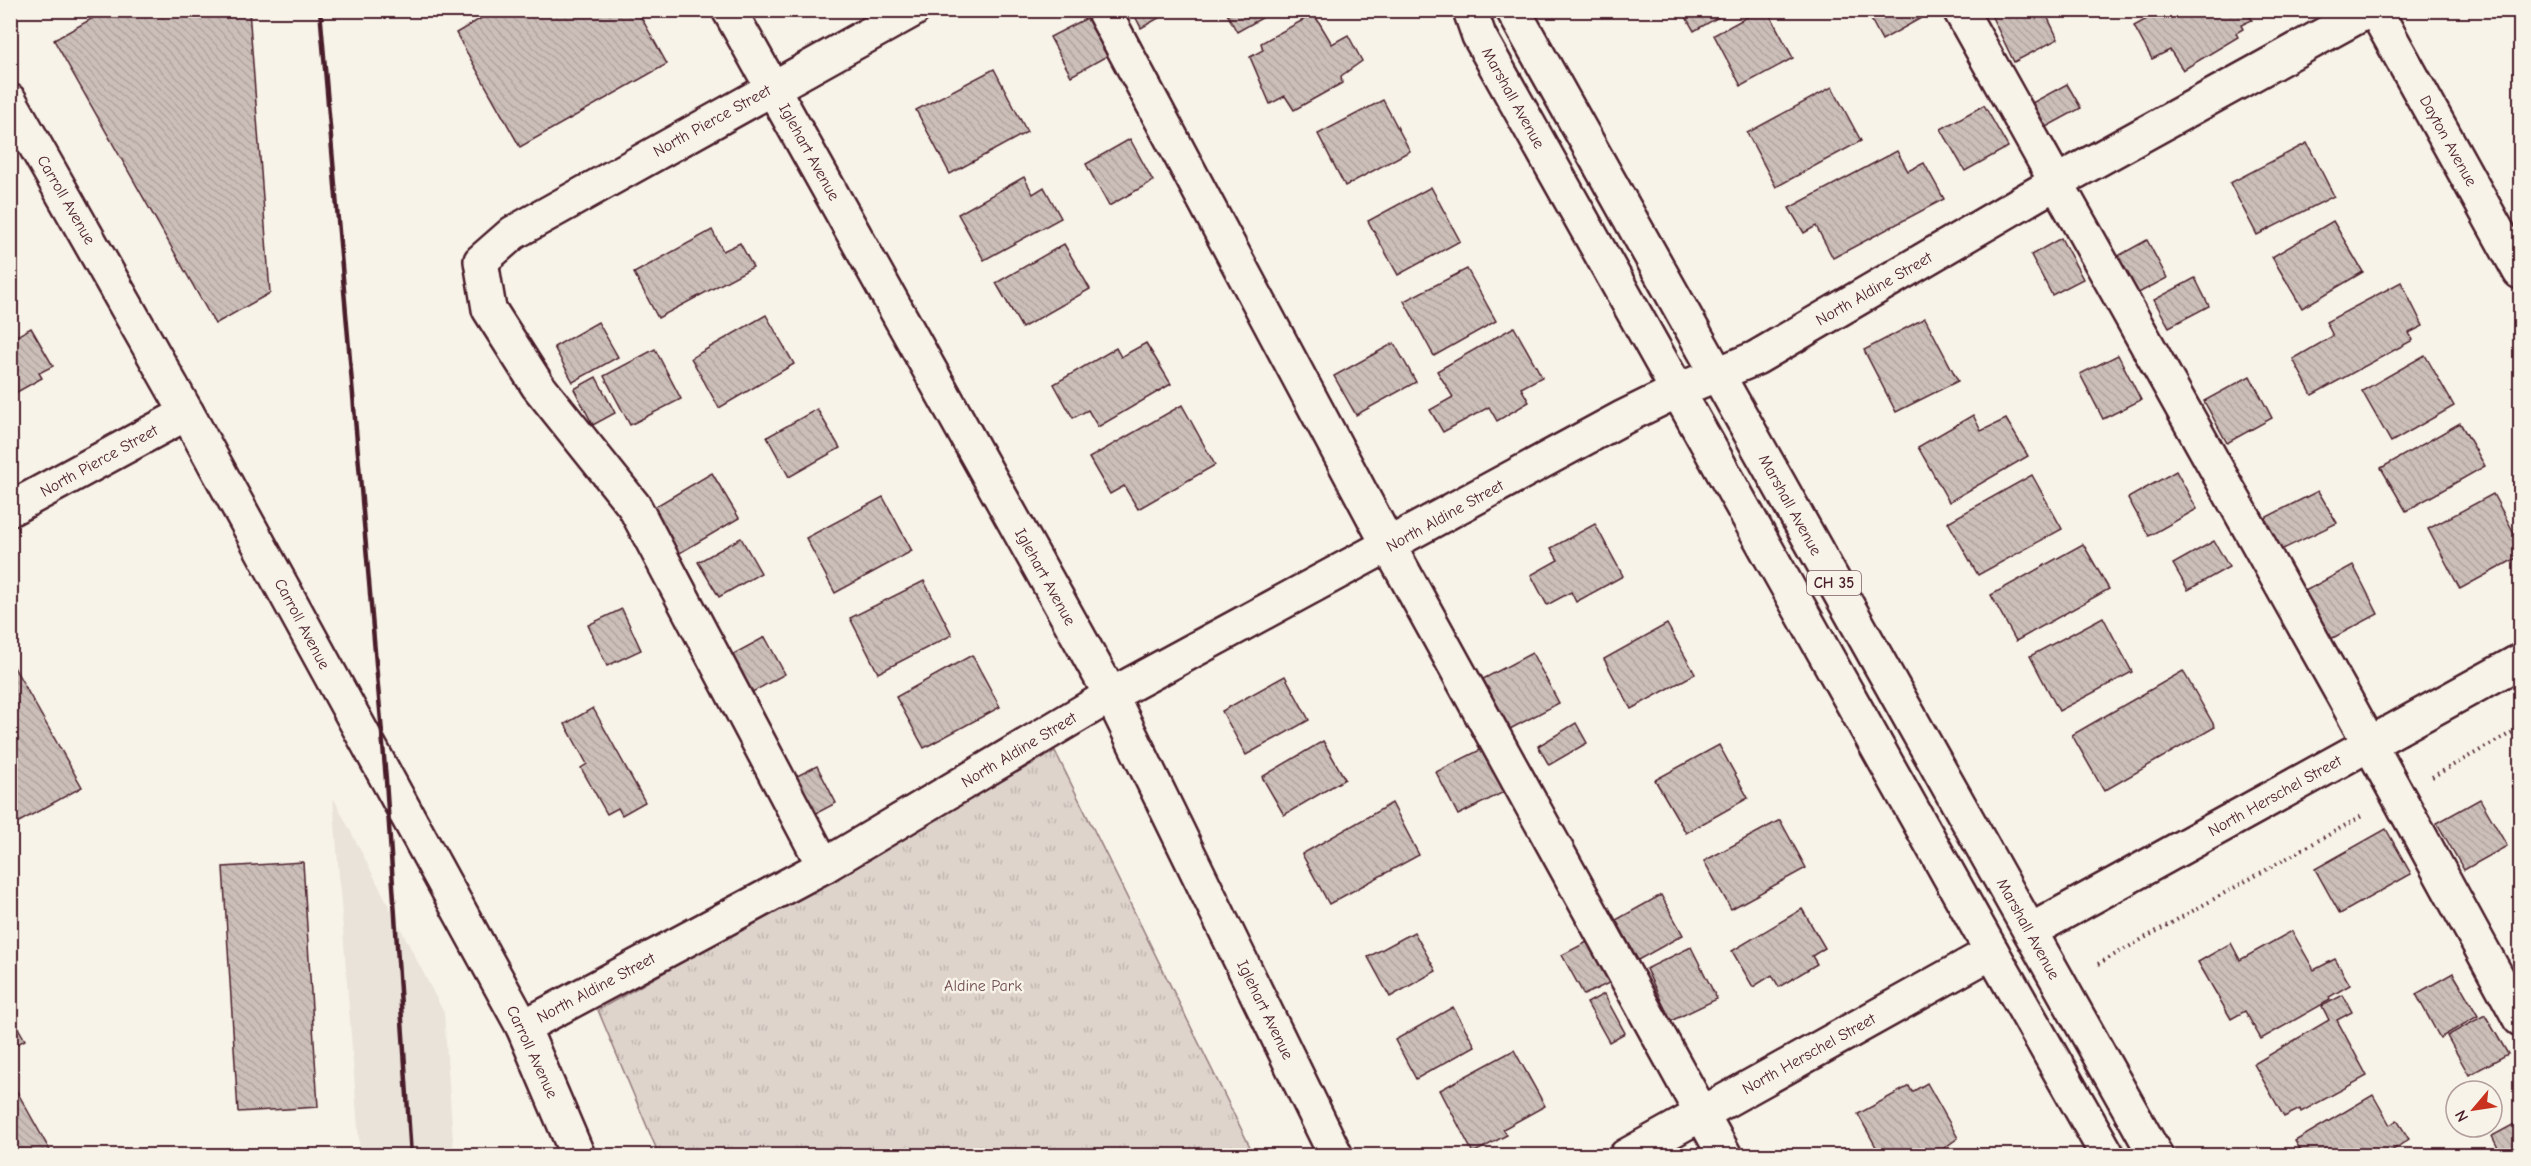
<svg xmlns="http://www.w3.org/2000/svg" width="2531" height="1166" font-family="'Comic Neue',sans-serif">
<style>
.built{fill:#eae3da}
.park{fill:url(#park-tufts);stroke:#947a7c;stroke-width:1.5}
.building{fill:url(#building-back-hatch);stroke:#4a1f2b;stroke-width:1.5}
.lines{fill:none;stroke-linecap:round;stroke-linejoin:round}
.minor-casing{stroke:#4a1f2b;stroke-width:38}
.major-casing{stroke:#4a1f2b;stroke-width:38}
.path{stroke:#4a1f2b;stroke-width:4;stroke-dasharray:1.5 4.5;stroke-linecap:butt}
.minor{stroke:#f7f3e8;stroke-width:33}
.major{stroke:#f7f3e8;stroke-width:33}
.rail{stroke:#4a1f2b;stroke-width:4.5}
.labels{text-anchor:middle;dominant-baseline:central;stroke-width:5;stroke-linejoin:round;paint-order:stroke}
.shield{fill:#f7f3e8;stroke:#7e5f64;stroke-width:1.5}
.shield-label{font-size:15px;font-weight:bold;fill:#4a1f2b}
.street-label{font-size:16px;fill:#4a1f2b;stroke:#f7f3e8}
.park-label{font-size:16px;fill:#6f4c53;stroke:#f7f3e8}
</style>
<defs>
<pattern id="park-tufts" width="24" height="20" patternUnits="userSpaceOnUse" patternTransform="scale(1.5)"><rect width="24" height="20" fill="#ded4cc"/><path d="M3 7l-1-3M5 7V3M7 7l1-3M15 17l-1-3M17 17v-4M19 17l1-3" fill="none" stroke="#c0b6af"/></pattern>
<pattern id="building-back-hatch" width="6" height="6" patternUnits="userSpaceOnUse" patternTransform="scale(1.5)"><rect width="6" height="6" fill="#ccbfb9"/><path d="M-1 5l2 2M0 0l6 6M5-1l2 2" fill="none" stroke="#b1a49f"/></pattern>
</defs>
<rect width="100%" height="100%" fill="#f7f3e8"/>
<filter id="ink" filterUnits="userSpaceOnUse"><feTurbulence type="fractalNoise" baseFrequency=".0167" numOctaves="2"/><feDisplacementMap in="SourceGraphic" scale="12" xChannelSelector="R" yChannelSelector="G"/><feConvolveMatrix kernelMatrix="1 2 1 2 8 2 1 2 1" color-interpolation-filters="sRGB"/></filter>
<g filter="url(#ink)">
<path class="built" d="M333,797L444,1013L454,1155H360Z"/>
<path class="park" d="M1055,751L1254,1155H659L598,1010Z"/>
<g class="building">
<path d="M107,10H249L270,293L215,324L54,40Z"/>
<path d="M495,10H637L667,64L520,147L456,33Z"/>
<path d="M1132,10H1173L1141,28Z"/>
<path d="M1225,10H1276L1237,32Z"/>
<path d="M1682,10H1731L1694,31Z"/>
<path d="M1760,10H1767L1793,58L1741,86L1714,35Z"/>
<path d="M1866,10H1919L1923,17L1882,40Z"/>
<path d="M1995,10H2044L2058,39L2014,62L1990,13Z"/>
<path d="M2163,10H2246L2252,20L2241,25L2243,29L2236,33L2238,37L2183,70L2170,50L2152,59L2134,26Z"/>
<path d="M1314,14L1332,44L1348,35L1362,61L1341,76L1342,83L1294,110L1285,96L1270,104L1250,57L1263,50L1261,43Z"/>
<path d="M1087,18L1107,56L1071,76L1050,37Z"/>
<path d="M994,69L1027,132L950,174L916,110Z"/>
<path d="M2067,84L2081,108L2046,127L2032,103Z"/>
<path d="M1832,87L1861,141L1776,187L1747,133Z"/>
<path d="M1383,100L1410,151L1345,186L1318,134Z"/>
<path d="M1984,105L2008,147L1965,171L1941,129Z"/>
<path d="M1130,139L1153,181L1109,206L1086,164Z"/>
<path d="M2307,143L2334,196L2257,235L2230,183Z"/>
<path d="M1897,151L1908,171L1924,163L1944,199L1833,258L1816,226L1804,233L1789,208Z"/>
<path d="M1024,177L1033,194L1044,187L1061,218L984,260L958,214Z"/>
<path d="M1431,187L1460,241L1398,275L1368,221Z"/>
<path d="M2333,221L2363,272L2302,308L2272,257Z"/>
<path d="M712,230L723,251L740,243L753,267L658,318L634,273Z"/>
<path d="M2061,238L2083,279L2052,295L2031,255Z"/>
<path d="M2147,240L2167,278L2131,297L2111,260Z"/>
<path d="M1064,244L1090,289L1022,328L996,283Z"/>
<path d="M1467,269L1496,321L1434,356L1404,301Z"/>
<path d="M2195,278L2209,306L2169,327L2154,300Z"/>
<path d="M2401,282L2423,326L2409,333L2413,340L2312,395L2293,359L2333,336L2326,322Z"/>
<path d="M766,315L794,364L719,408L691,358Z"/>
<path d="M1925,318L1958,381L1896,412L1864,350Z"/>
<path d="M598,322L618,357L573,382L554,347Z"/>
<path d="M1514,327L1542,377L1521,388L1529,402L1497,421L1489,407L1443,432L1430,410L1453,397L1437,371Z"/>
<path d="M31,328L53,366L39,373L42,378L10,396V333L15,331L17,336Z"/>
<path d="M1146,343L1171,384L1098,427L1088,410L1073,418L1054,384L1116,348L1121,357Z"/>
<path d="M1394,343L1416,382L1356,415L1334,376Z"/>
<path d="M655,349L681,399L630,425L604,376Z"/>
<path d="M2118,355L2141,400L2103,419L2080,374Z"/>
<path d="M2425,355L2454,406L2391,442L2362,391Z"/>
<path d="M2250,376L2272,418L2227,443L2204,401Z"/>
<path d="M596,377L615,413L593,425L574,389Z"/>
<path d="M1182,405L1215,465L1138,509L1124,486L1110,494L1089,458Z"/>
<path d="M817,409L840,448L789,477L767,437Z"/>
<path d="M1973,415L1981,431L2006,419L2028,456L1949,502L1918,447Z"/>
<path d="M2460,423L2485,466L2406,511L2381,468Z"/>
<path d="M2176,471L2197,509L2149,536L2128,498Z"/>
<path d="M712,473L739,518L673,557L646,512Z"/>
<path d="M2032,475L2062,529L1978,575L1948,522Z"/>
<path d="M2318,491L2337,523L2279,551L2261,520Z"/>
<path d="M2493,494L2520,544V556L2460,589L2428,529Z"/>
<path d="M883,497L912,551L835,593L806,538Z"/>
<path d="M1595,524L1623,576L1576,602L1571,592L1547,605L1531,575L1558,560L1551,548Z"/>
<path d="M741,538L761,573L719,597L698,562Z"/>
<path d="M2214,541L2229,567L2188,590L2173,564Z"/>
<path d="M2083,544L2109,589L2016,641L1991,595Z"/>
<path d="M2353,565L2378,614L2329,640L2303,592Z"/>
<path d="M924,581L952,635L878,673L850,618Z"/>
<path d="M622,609L641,650L607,666L588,625Z"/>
<path d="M2103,617L2132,672L2059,711L2030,656Z"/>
<path d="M1667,624L1695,674L1631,709L1604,659Z"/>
<path d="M765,637L785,674L747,695L726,658Z"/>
<path d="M1532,653L1559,703L1510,729L1483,679Z"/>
<path d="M972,655L1000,707L924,748L896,697Z"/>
<path d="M10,660L82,787L10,827Z"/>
<path d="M2183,671L2215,727L2104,791L2072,735Z"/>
<path d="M1285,676L1309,720L1246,755L1222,711Z"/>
<path d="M593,708L645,802L622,815L618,808L607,814L581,768L587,764L565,724Z"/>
<path d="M1576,723L1587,743L1549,765L1538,746Z"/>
<path d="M1323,741L1345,779L1284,815L1262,777Z"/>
<path d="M1719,745L1748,798L1686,833L1655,780Z"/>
<path d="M1484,748L1506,791L1458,815L1436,772Z"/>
<path d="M817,766L836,803L813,815L793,778Z"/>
<path d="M2520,781V800L2512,785Z"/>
<path d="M2480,799L2507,846L2464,870L2437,823Z"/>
<path d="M1392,803L1419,855L1329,904L1302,854Z"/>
<path d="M1780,820L1806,868L1731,909L1704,861Z"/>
<path d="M2386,829L2411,874L2340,914L2315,869Z"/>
<path d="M303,862L318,1107L238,1112L223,867Z"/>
<path d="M1661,895L1683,935L1638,960L1616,920Z"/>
<path d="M1802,909L1825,948L1812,956L1817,964L1779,987L1772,975L1753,987L1732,951Z"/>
<path d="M2292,931L2314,970L2335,959L2350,985L2329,997L2330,1000L2261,1039L2245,1011L2231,1019L2198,962L2231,943L2240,960Z"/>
<path d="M1414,932L1436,971L1390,997L1368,957Z"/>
<path d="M1587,942L1609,983L1584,995L1562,955Z"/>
<path d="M1691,947L1717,999L1671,1021L1646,969Z"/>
<path d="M2453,973L2478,1016L2440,1038L2416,994Z"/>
<path d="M1604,994L1625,1033L1609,1042L1587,1003Z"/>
<path d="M2343,995L2352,1012L2337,1020L2367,1076L2301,1112L2300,1109L2284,1117L2254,1064L2329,1020L2322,1006Z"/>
<path d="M1453,1007L1475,1046L1416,1079L1395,1040Z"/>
<path d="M10,1014L25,1040L10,1048Z"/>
<path d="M2485,1015L2508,1054L2469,1075L2447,1036Z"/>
<path d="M1514,1050L1545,1106L1503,1129L1507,1135L1473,1153L1440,1090Z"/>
<path d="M10,1079L53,1156H10Z"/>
<path d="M1927,1083L1958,1138L1933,1156H1871L1869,1151L1876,1147L1858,1114L1909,1086L1912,1092Z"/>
<path d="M2373,1095L2390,1125L2397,1120L2409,1139L2384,1156H2304L2295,1141Z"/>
<path d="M2520,1121V1156H2502L2492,1136Z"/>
</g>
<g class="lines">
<defs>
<g id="minor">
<path d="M729,10L1111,695L1336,1156"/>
<path d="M1103,10L1389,546L1725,1156"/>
<path d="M1960,10L2344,697L2520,1019"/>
<path d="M2375,10L2520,272"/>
<path d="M10,101L192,422L523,1027L578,1156"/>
<path d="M10,509L187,413"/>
<path d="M824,866L634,506L538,386L489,309L481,261L513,233L913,10"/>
<path d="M2030,931L2520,661"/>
<path d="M523,1027L824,866L1111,695L1624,417L1677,391L1756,358L2057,182L2369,10"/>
<path d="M1626,1156L1992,952"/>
</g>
<g id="major">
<path d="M1470,10L1479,36L1992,952L2108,1156"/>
<path d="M1513,10L2156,1156"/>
</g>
</defs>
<use href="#minor" class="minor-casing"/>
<use href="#major" class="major-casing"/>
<g class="path">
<path d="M2430,13L2441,10"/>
<path d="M2432,777L2520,728"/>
<path d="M2098,964L2362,816"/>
</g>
<use href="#minor" class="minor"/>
<use href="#major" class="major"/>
<path class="rail" d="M320,10L386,780L411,1156"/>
</g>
</g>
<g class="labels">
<rect class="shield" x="1807" y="571" width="54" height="24" rx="4.5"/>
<g class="shield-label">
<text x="1834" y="583">CH 35</text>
</g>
<g class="street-label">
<text transform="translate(1513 98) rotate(61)">Marshall Avenue</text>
<text transform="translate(712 121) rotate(-29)">North Pierce Street</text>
<text transform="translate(2448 141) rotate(61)">Dayton Avenue</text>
<text transform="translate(809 152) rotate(61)">Iglehart Avenue</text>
<text transform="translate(66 200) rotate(60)">Carroll Avenue</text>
<text transform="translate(1874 289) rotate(-30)">North Aldine Street</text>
<text transform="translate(99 461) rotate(-29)">North Pierce Street</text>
<text transform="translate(1790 505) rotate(61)">Marshall Avenue</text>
<text transform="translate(1445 516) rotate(-29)">North Aldine Street</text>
<text transform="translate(1045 577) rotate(61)">Iglehart Avenue</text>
<text transform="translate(302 624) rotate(62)">Carroll Avenue</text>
<text transform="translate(1019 750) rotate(-31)">North Aldine Street</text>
<text transform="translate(2275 796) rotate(-29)">North Herschel Street</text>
<text transform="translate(2028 929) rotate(61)">Marshall Avenue</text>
<text transform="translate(596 988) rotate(-28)">North Aldine Street</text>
<text transform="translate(1265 1010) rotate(64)">Iglehart Avenue</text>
<text transform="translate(532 1052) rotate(65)">Carroll Avenue</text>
<text transform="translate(1809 1054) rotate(-29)">North Herschel Street</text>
</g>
<g class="park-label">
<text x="983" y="986">Aldine Park</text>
</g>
</g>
<rect width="2531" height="1166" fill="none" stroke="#f7f3e8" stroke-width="36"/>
<rect x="18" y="18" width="2495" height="1130" fill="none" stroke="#4a1f2b" stroke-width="2" filter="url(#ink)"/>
<g transform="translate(2474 1109) rotate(241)"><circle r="28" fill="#f7f3e8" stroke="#b29e9c" stroke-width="1.5"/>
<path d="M0-4.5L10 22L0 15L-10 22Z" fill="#c8321e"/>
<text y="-9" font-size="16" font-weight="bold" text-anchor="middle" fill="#4a1f2b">N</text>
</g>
</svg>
